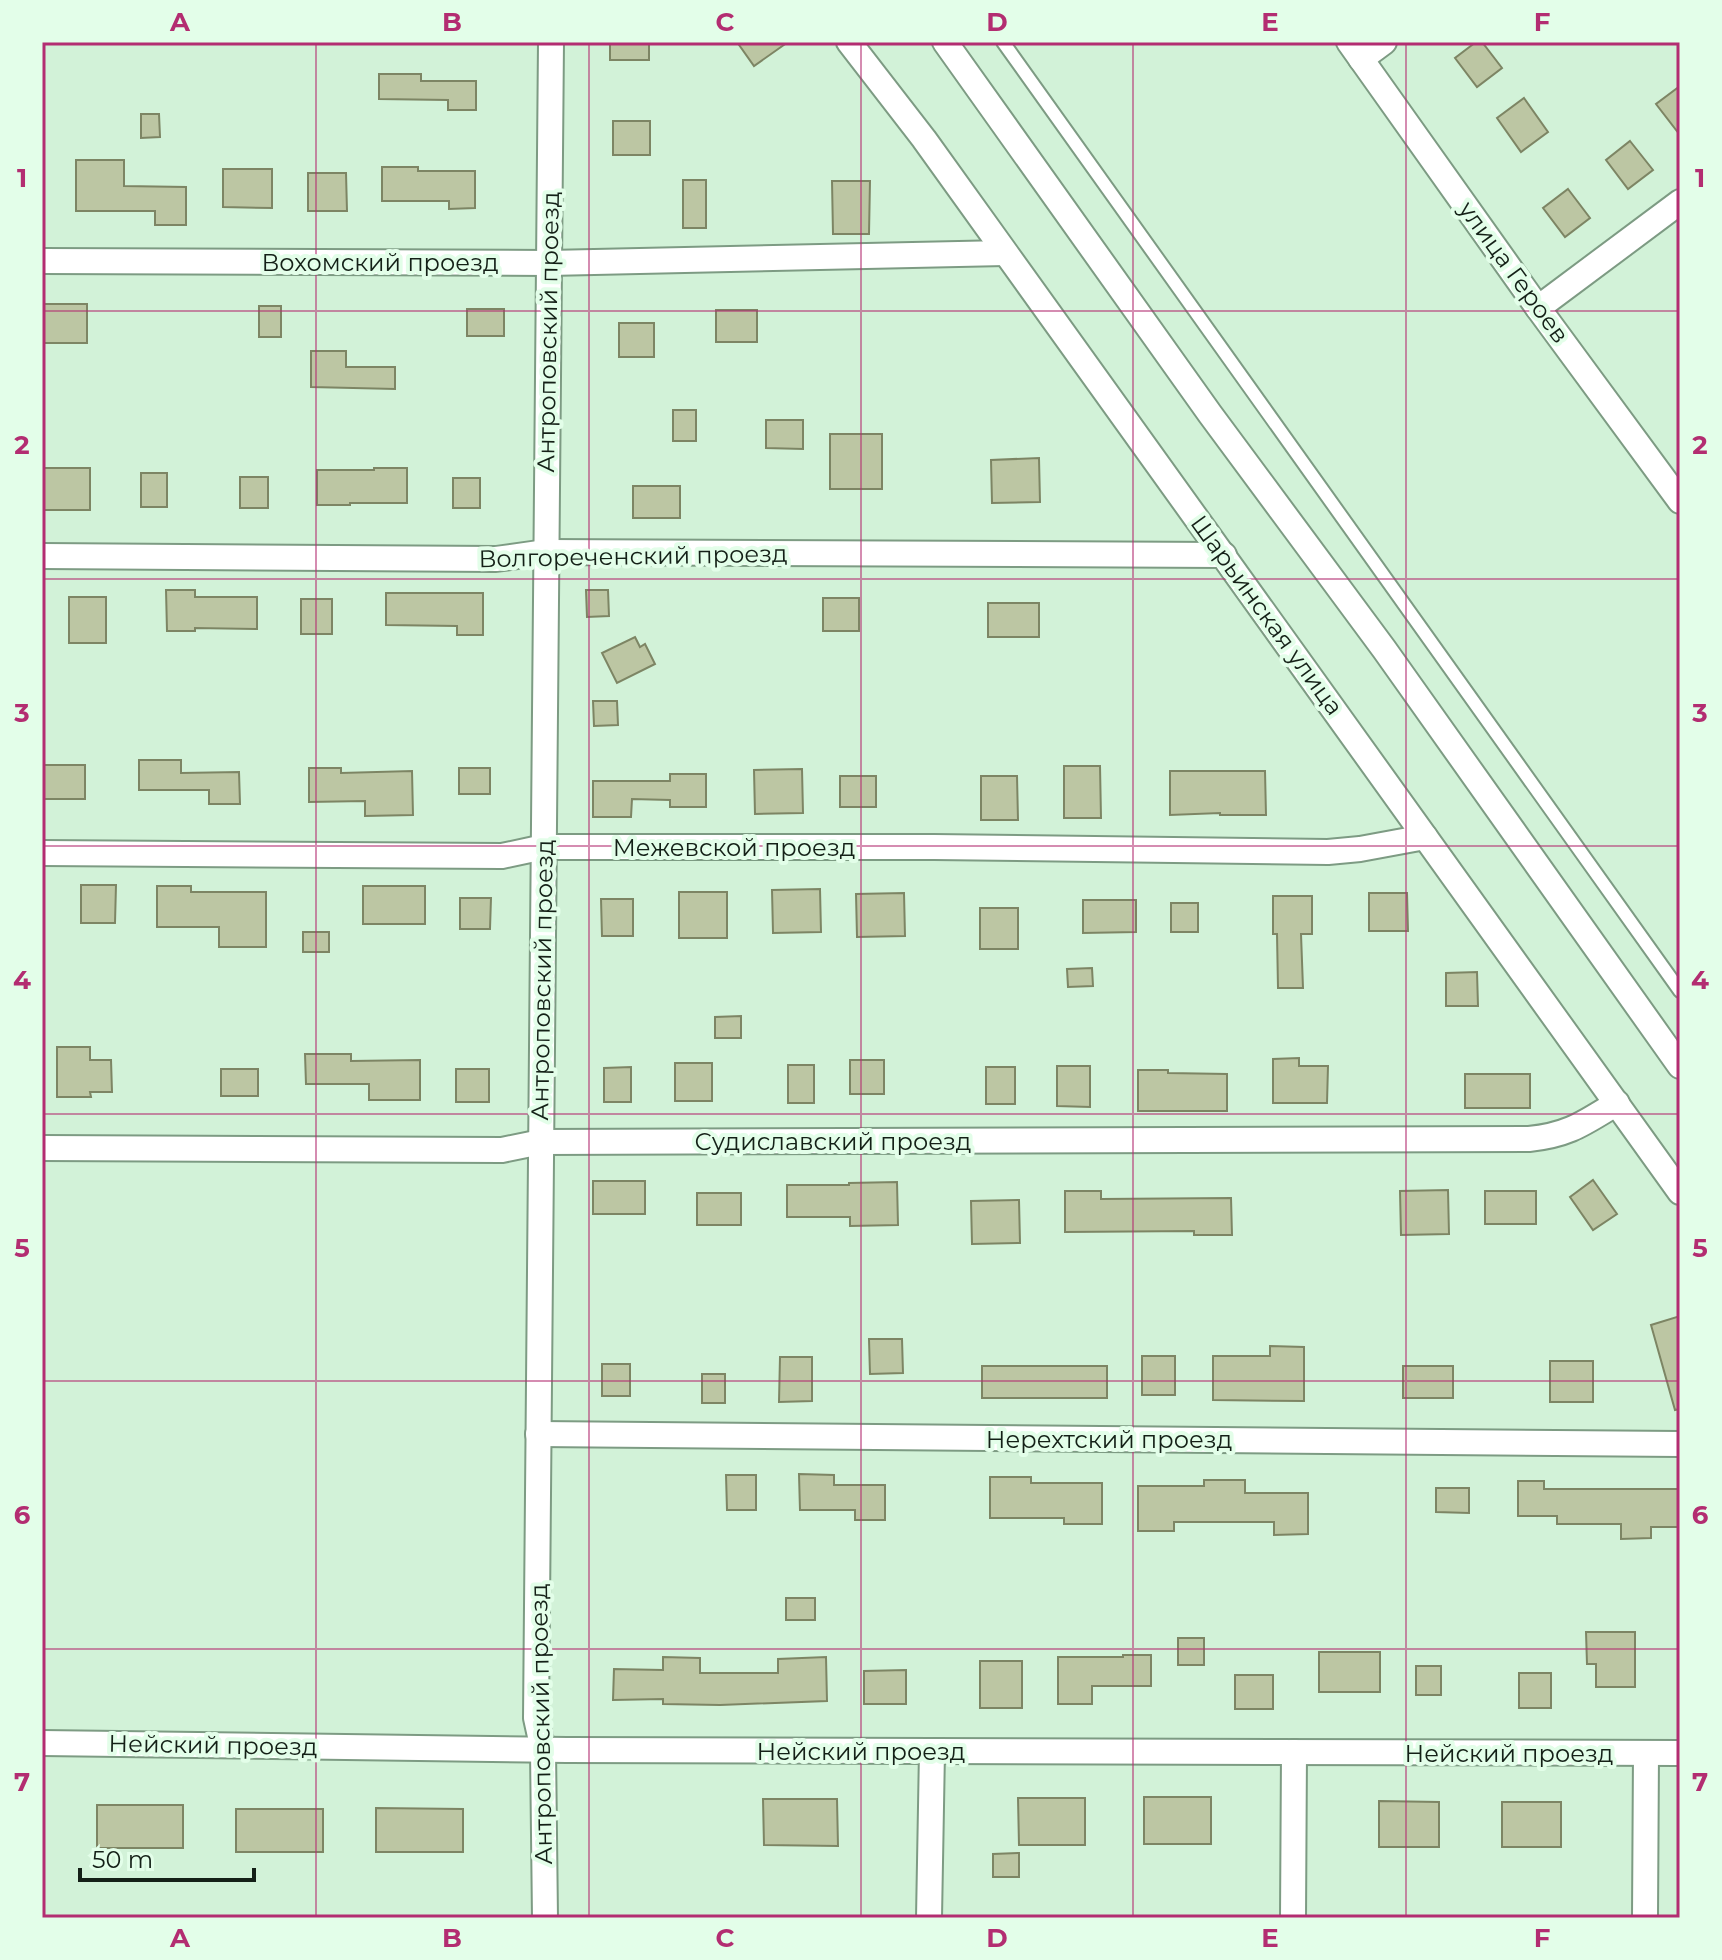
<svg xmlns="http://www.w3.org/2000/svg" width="1722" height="1960" font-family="Montserrat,sans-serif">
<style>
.building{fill:#bcc6a3;stroke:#7d8564;stroke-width:2}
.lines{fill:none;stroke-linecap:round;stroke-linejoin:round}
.service-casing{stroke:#7d9b83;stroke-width:16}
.minor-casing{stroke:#7d9b83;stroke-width:28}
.service{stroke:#fff;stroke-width:12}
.minor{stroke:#fff;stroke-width:24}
.grid{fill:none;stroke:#b32d71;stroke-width:2;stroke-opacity:0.55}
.labels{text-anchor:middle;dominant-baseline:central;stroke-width:8;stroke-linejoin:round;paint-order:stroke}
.street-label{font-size:24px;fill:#142017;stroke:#e3fee9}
.neatline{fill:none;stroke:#b32d71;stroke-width:3}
.grid-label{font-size:26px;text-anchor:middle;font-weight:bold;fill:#b32d71}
</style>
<rect width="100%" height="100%" fill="#d2f2d8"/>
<g class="building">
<rect x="610" y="42" width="39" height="18"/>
<path d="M737,42H788L754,66Z"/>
<path d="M1476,42H1482L1502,68L1477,87L1455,58Z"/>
<path d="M379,74H421V81H476V110H448V100L379,99Z"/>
<path d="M1680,86V135L1656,104Z"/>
<path d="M1524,98L1548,132L1521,152L1497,118Z"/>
<path d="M141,114H159L160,137L141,138Z"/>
<rect x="613" y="121" width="37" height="34"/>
<path d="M1630,141L1653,170L1628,189L1606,160Z"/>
<path d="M76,160H124V186L186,187V225H155V211H76Z"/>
<path d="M382,167H418V171H475V208L449,209V201H382Z"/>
<path d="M223,169H272V208L223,207Z"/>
<path d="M308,173H346L347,211H308Z"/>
<rect x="683" y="180" width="23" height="48"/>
<path d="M832,181H870L869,234H833Z"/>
<path d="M1568,189L1590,218L1565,237L1543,208Z"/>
<rect x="42" y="304" width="45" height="39"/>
<rect x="259" y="306" width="22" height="31"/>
<rect x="467" y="309" width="37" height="27"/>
<rect x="716" y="310" width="41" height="32"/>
<rect x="619" y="323" width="35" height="34"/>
<path d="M311,351H346V367H395V389L311,387Z"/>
<rect x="673" y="410" width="23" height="31"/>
<path d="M766,420H803V449L766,448Z"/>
<rect x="830" y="434" width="52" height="55"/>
<path d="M1039,458L1040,502L992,503L991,460Z"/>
<rect x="42" y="468" width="48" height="42"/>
<path d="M374,468H407V503H350V505H317V470H374Z"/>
<rect x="141" y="473" width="26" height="34"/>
<rect x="240" y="477" width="28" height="31"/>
<rect x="453" y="478" width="27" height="30"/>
<rect x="633" y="486" width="47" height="32"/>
<path d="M166,590H195V597H257V629L195,628V631H167Z"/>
<path d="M586,590H608L609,616L587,617Z"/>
<path d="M386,593H483V635H457V626L386,625Z"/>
<rect x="69" y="597" width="37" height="46"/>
<rect x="823" y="598" width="36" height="33"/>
<rect x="301" y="599" width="31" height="35"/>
<rect x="988" y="603" width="51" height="34"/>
<path d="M635,637L640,647L645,644L655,664L617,683L602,653Z"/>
<path d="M593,701H617L618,725L594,726Z"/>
<path d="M139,760H181V773L239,772L240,804H209V790H139Z"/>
<rect x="42" y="765" width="43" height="34"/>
<path d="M1064,766H1100L1101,818H1064Z"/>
<path d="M309,768H341V773L412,771L413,815L365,816V801L309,802Z"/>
<rect x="459" y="768" width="31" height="26"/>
<path d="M802,769L803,813L755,814L754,770Z"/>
<path d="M1170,771H1265L1266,815H1220V813L1170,815Z"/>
<path d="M670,774H706V807H670V800L632,799L631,817H593V781H670Z"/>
<rect x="840" y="776" width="36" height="31"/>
<path d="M981,776H1017L1018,820H981Z"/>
<path d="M81,885H116L115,923H81Z"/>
<path d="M157,886H191V892H266V947H219V927H157Z"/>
<rect x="363" y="886" width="62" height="38"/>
<path d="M820,889L821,932L773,933L772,890Z"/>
<rect x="679" y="892" width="48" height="46"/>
<path d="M904,893L905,936L857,937L856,894Z"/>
<path d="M1369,893H1407L1408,931H1369Z"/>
<path d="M1273,896H1312V934H1301L1303,988H1278L1277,934H1273Z"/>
<path d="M460,898H491L490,929H460Z"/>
<path d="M601,899H633V936H602Z"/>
<path d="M1083,900H1136V932L1083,933Z"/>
<rect x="1171" y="903" width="27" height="29"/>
<rect x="980" y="908" width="38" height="41"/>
<rect x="303" y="932" width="26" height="20"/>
<path d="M1092,968L1093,986L1068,987L1067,969Z"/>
<path d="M1477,972L1478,1006H1446V973Z"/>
<path d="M741,1016V1038H715V1017Z"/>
<path d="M57,1047H90V1060H111L112,1092H90L91,1097H57Z"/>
<path d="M305,1054H351V1061L420,1060V1100H369V1084H306Z"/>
<path d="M1299,1058V1066H1328L1327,1103H1273V1059Z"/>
<rect x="850" y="1060" width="34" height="34"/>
<rect x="675" y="1063" width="37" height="38"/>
<rect x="788" y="1065" width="26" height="38"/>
<path d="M1057,1066H1090V1107L1057,1106Z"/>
<path d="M631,1067V1102H604V1068Z"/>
<rect x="986" y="1067" width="29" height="37"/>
<rect x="221" y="1069" width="37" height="27"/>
<rect x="456" y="1069" width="33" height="33"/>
<path d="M1138,1070H1168V1073L1227,1074V1111H1138Z"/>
<rect x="1465" y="1074" width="65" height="34"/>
<path d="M1593,1180L1617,1214L1593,1230L1570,1197Z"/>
<rect x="593" y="1181" width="52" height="33"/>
<path d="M897,1182L898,1225L850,1226V1217H787V1185H849V1183Z"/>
<path d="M1448,1190L1449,1234L1401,1235L1400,1191Z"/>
<path d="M1065,1191H1101V1199L1231,1198L1232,1235H1194V1231L1065,1232Z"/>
<rect x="1485" y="1191" width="51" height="33"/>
<rect x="697" y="1193" width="44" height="32"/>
<path d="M1019,1200L1020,1243L972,1244L971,1201Z"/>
<path d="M1680,1316V1409L1675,1410L1651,1325Z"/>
<path d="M869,1339H902L903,1373L870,1374Z"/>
<path d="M1270,1346L1304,1347V1401L1213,1400V1356H1270Z"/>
<rect x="1142" y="1356" width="33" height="39"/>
<path d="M780,1357H812V1401L779,1402Z"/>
<rect x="1550" y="1361" width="43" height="41"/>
<rect x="602" y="1364" width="28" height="32"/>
<rect x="982" y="1366" width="125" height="32"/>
<rect x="1403" y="1366" width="50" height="32"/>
<rect x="702" y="1374" width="23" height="29"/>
<path d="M799,1474L834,1475V1485H885V1520H855V1510H800Z"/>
<path d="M726,1475H756V1510H727Z"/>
<path d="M990,1477H1031V1483H1102V1524H1064V1518H990Z"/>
<path d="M1204,1480H1245V1493H1308V1534L1274,1535V1522H1174V1531H1138V1486H1204Z"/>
<path d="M1518,1481H1544V1489H1680V1527H1651V1538L1621,1539V1524H1557V1516H1518Z"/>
<path d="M1436,1488H1469V1513L1436,1512Z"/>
<rect x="786" y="1598" width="29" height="22"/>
<path d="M1586,1632H1635V1687H1596V1664H1587Z"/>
<rect x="1178" y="1638" width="26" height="27"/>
<rect x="1319" y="1652" width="61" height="40"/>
<path d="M1123,1655H1151V1686H1092V1704H1058V1657H1123Z"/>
<path d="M663,1657L700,1658V1673H778V1659L826,1657L827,1701L720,1705L663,1704V1699L613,1700L614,1669L663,1670Z"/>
<rect x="980" y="1661" width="42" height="47"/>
<rect x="1416" y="1666" width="25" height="29"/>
<path d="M906,1670V1704H864V1671Z"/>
<rect x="1519" y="1673" width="32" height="35"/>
<rect x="1235" y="1675" width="38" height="34"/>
<rect x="1144" y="1797" width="67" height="47"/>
<path d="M1018,1798H1085V1845H1019Z"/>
<path d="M763,1799H837L838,1846L764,1845Z"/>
<path d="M1379,1801L1439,1802V1847H1379Z"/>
<rect x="1502" y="1802" width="59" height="45"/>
<rect x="97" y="1805" width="86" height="43"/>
<path d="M376,1808L463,1809V1852H376Z"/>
<rect x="236" y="1809" width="87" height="43"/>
<path d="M1019,1853V1877H993V1854Z"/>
</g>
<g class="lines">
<defs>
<path id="service" d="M1003,42L1680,991"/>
<g id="minor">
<path d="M849,42L924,139L1680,1192"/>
<path d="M945,42L1210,414L1384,649L1680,1066"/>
<path d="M1349,42L1538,308L1680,501"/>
<path d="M1361,59L1384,42"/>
<path d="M42,261L549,263L1005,253"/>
<path d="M1538,308L1680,202"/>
<path d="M42,556L496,559L546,552L1224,555"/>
<path d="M42,853L502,856L544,847H934L1328,852L1360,849L1425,837"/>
<path d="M42,1148L502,1150L541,1142L1529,1139C1569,1135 1584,1123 1617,1103"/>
<path d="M538,1434L1680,1444"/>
<path d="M42,1743L567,1750L1680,1753"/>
<path d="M545,1918L543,1750L536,1718L551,42"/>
<path d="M929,1918L932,1751"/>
<path d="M1293,1918L1294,1752"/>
<path d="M1645,1918L1646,1753"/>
</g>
</defs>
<use href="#service" class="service-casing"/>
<use href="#minor" class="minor-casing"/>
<use href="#service" class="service"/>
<use href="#minor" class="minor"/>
</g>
<path class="grid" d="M316,42V1918M589,42V1918M861,42V1918M1133,42V1918M1406,42V1918M42,311H1680M42,579H1680M42,846H1680M42,1114H1680M42,1381H1680M42,1649H1680"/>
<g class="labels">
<g class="street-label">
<text x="380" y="262">Вохомский проезд</text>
<text transform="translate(1514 272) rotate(54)">улица Героев</text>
<text transform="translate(548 332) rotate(-89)">Антроповский проезд</text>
<text transform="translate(633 556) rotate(-1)">Волгореченский проезд</text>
<text transform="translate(1267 615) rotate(54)">Шарьинская улица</text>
<text x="734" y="847">Межевской проезд</text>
<text transform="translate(542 980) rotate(-89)">Антроповский проезд</text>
<text x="833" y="1141">Судиславский проезд</text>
<text x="1109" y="1439">Нерехтский проезд</text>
<text transform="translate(541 1724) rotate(-91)">Антроповский проезд</text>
<text transform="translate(213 1745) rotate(1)">Нейский проезд</text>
<text x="861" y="1751">Нейский проезд</text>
<text x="1509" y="1753">Нейский проезд</text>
</g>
</g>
<rect width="1722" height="1960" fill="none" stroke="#e3fee9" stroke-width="88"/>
<path d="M80 1868v12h174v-12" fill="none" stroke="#142017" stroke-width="4"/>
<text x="92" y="1868" font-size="24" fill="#142017" stroke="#e3fee9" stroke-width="6" paint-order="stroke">50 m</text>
<rect x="44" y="44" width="1634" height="1872" class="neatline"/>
<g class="grid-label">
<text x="180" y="31">A</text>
<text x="452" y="31">B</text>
<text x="725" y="31">C</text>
<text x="997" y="31">D</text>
<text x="1270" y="31">E</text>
<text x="1542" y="31">F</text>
<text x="22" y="187">1</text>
<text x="1700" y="187">1</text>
<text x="22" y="454">2</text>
<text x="1700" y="454">2</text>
<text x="22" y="722">3</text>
<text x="1700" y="722">3</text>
<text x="22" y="989">4</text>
<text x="1700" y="989">4</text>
<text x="22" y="1257">5</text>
<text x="1700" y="1257">5</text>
<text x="22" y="1524">6</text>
<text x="1700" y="1524">6</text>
<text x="22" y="1791">7</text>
<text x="1700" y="1791">7</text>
<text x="180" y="1947">A</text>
<text x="452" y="1947">B</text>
<text x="725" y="1947">C</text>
<text x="997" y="1947">D</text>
<text x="1270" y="1947">E</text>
<text x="1542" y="1947">F</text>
</g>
</svg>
